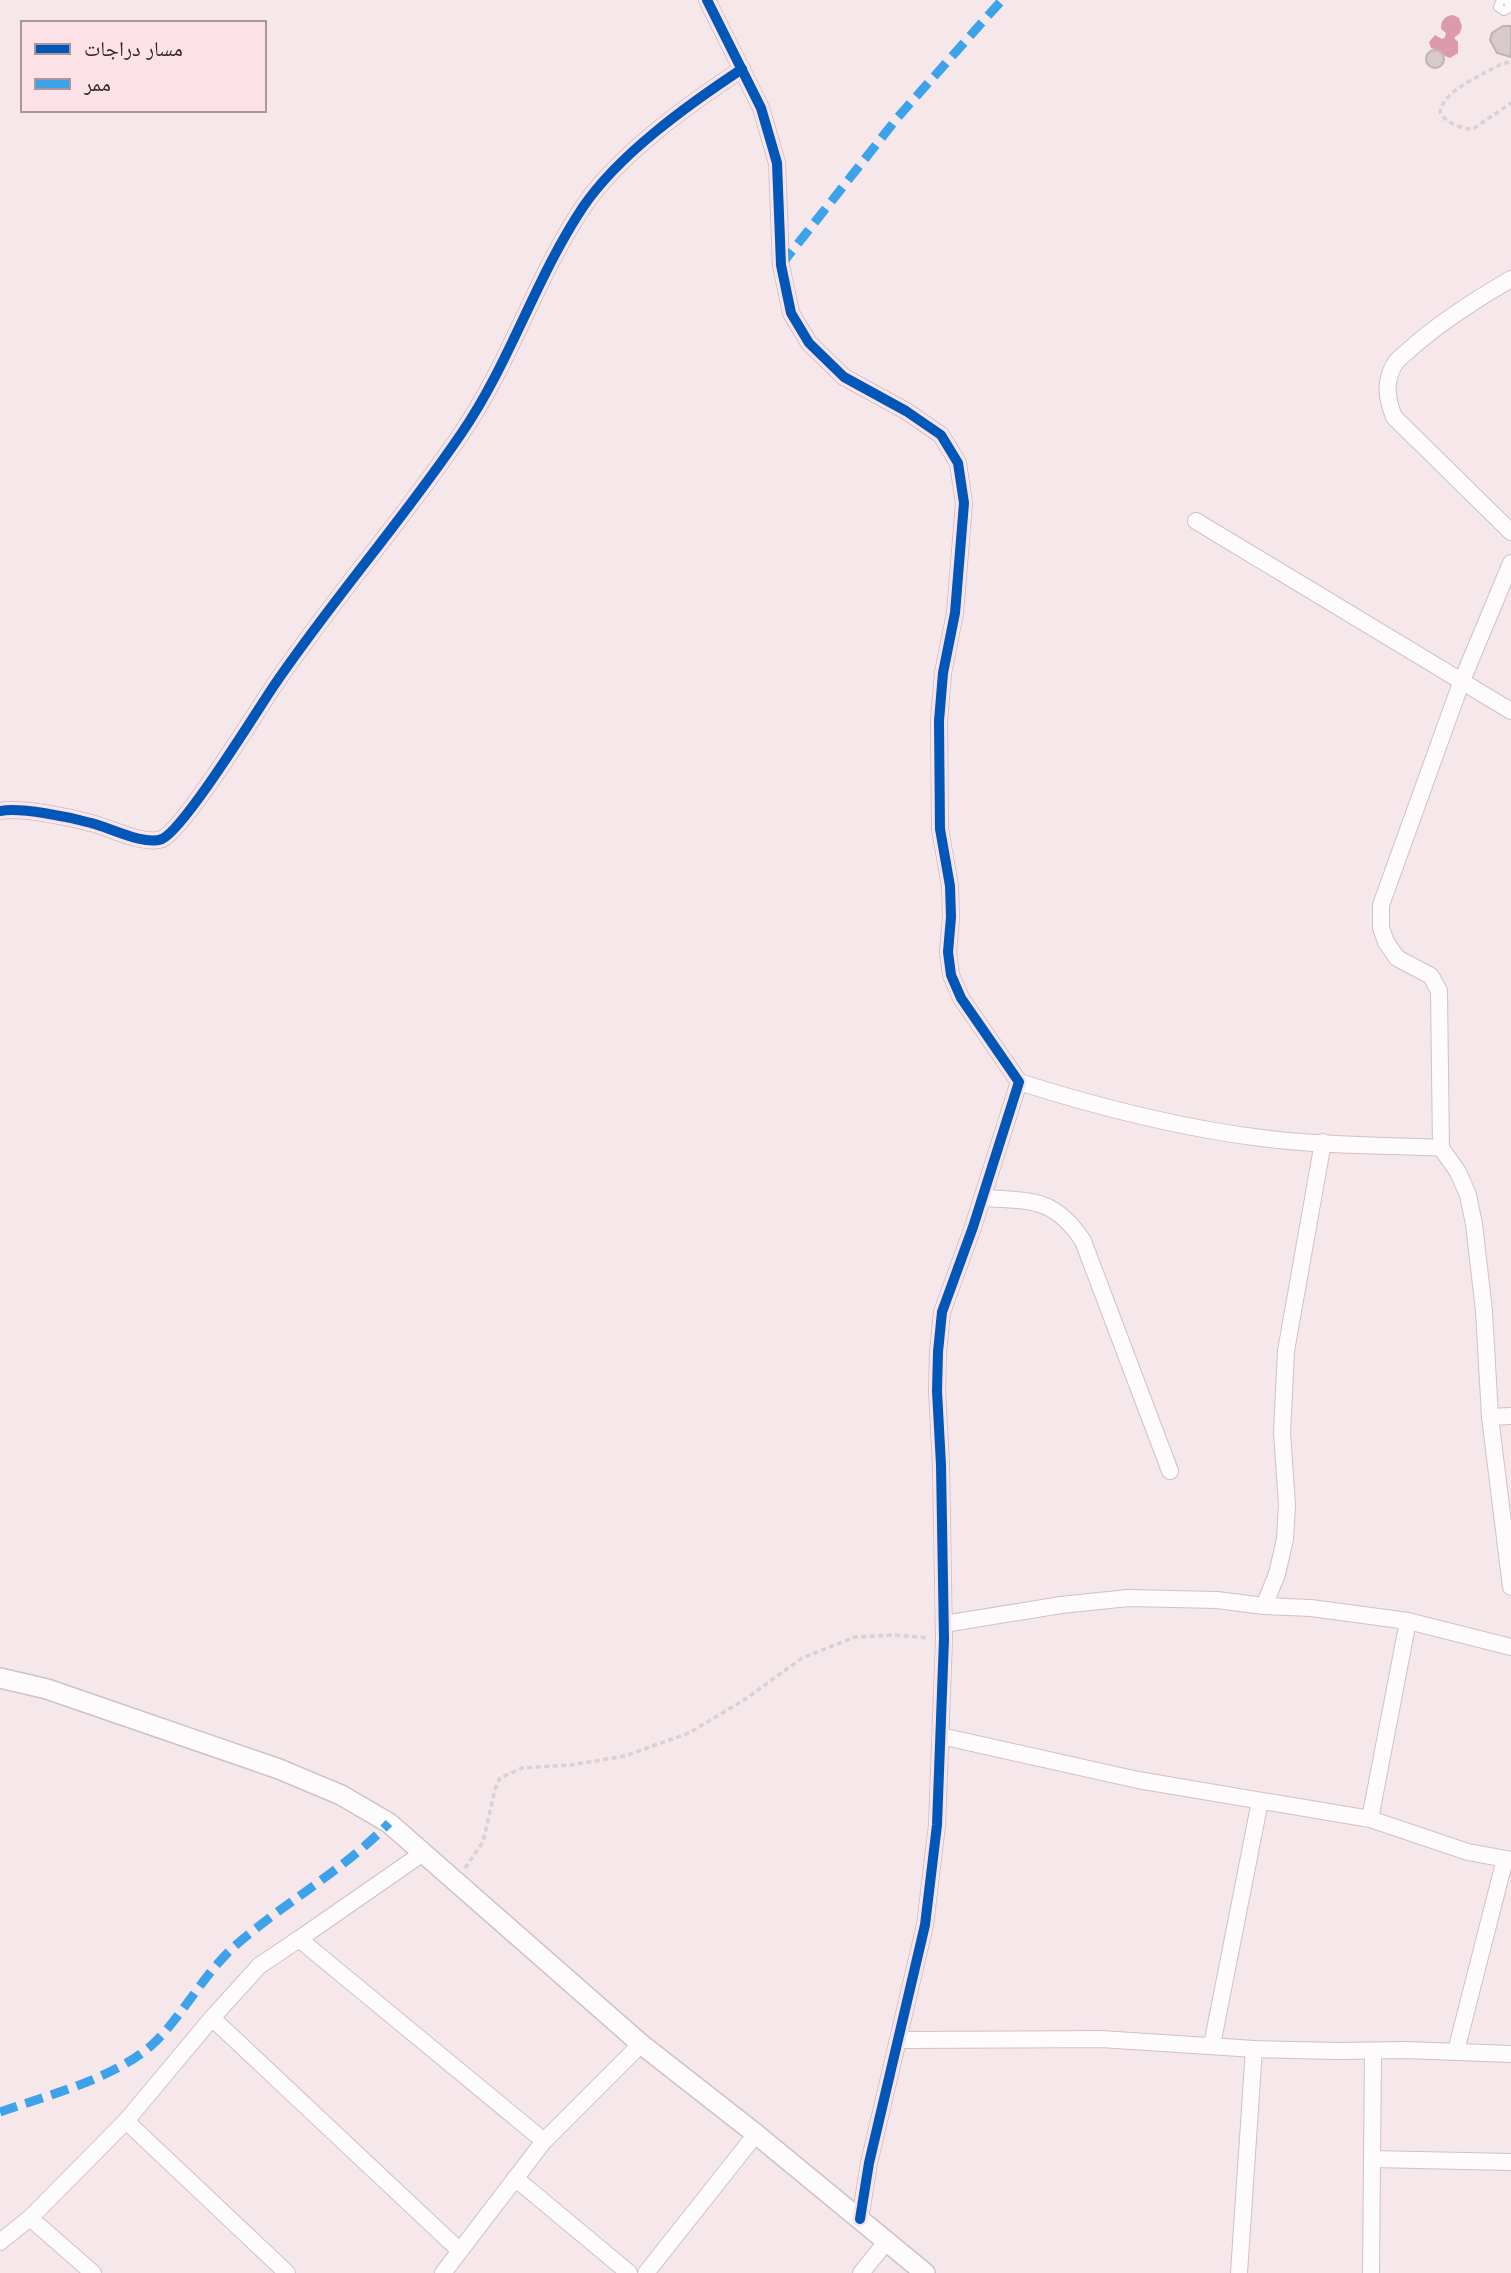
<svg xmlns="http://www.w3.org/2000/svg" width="1511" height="2273" font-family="'Golos Text','Noto Naskh Arabic',sans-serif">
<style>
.water{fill:#db9bab}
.building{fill:#d7c9cc;stroke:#beb2b5;stroke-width:2}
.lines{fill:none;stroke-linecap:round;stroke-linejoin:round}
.service-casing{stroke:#cfc2c5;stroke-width:10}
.minor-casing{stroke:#cfc2c5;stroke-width:18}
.tertiary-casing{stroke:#cfc2c5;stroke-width:22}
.path{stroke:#d7d2d3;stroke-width:3.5;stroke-dasharray:5 3.5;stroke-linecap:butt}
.service{stroke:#fefbfc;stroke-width:8}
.minor{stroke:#fefbfc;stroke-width:16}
.tertiary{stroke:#fefbfc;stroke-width:19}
.quiet{stroke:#3ea2eb;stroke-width:9;stroke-dasharray:18 9;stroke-linecap:butt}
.cycleway-casing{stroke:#fce1e7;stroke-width:15}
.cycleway{stroke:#0057b8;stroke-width:10}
</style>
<rect width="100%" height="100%" fill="#f6e7ea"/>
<path class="water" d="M1453,15L1459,18L1462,26L1460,33L1454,38L1458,42V53L1450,58L1445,56L1441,51L1431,48L1429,42L1435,35L1442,39L1445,37L1446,33L1441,29C1441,21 1444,16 1453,15Z"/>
<g class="building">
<path d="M1503,26H1511V57L1497,53L1490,40L1492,33Z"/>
<circle cx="1435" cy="59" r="9"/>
</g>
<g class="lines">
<defs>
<path id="service" d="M1501,0L1498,7L1504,11L1510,7L1507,0"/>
<g id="minor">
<path d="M707,0L761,108L777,163L781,265L791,313L809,343L844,377L906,411L941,435L958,463L964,503L955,613L943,673L939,721L940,829L950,886L951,917L948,952L951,975L961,998L1019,1082L973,1227L942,1312L938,1352L937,1391L941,1465L944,1639L937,1825L925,1925L869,2163L860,2219"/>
<path d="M1511,279C1475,300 1440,322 1409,350C1404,355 1397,359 1394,365C1384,383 1387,399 1394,417L1511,532"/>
<path d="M1196,521L1511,711"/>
<path d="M1511,563L1461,683L1381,905V928L1386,942L1397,958L1431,976L1439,991L1441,1148L1458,1172L1468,1195L1474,1224L1484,1311L1490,1417L1511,1587"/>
<path d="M0,811C21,807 69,817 91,823C109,827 144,846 162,839C184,829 255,714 273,687C332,600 402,521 461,434C510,363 535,279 583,207C619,154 689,104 742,69"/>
<path d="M1019,1082C1101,1108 1184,1129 1269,1139C1324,1146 1385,1145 1441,1148"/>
<path d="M982,1198C1031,1201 1054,1197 1083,1241L1170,1471"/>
<path d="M1490,1417L1511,1416"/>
<path d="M1264,1606L1277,1574L1285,1539L1287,1504L1282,1433L1286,1351L1323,1142"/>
<path d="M944,1624L1061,1605L1128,1598L1217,1600L1264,1606L1311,1608L1408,1621L1511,1647"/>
<path d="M941,1736L1138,1780L1370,1819L1468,1852L1511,1860"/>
<path d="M1370,1819L1408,1621"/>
<path d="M299,1939L423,1853"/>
<path d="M212,2018L459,2250"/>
<path d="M899,2040L1101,2039L1254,2049L1338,2051L1406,2050L1511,2054"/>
<path d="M1212,2045L1260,1801"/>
<path d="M1456,2051L1505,1859"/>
<path d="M126,2121L287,2273"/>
<path d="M1372,2159L1511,2162"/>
<path d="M515,2178L629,2273"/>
<path d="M30,2218L93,2273"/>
<path d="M0,2242L30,2218L126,2121L212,2018L259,1966L299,1939L544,2141"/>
<path d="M443,2273L544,2141L641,2044"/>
<path d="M646,2273L756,2134"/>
<path d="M861,2273L887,2241"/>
<path d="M1239,2273L1254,2049"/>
<path d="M1371,2273L1373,2051"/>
</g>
<path id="tertiary" d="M0,1678L47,1689L279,1769L341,1795L389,1823L641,2044L756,2134L925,2273"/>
</defs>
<use href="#service" class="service-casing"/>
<use href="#minor" class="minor-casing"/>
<use href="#tertiary" class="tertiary-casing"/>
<g class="path">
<path d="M1509,62L1501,64C1483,75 1443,90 1440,112C1446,123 1461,129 1473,129L1511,103"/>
<path d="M465,1868L483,1842L495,1789L500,1778L522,1768L571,1765L625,1756L689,1733L744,1700L802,1658L855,1637L895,1635L928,1638"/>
</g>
<use href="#service" class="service"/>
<use href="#minor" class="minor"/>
<use href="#tertiary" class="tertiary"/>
<g class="quiet">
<path d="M781,265L898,117L1002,0"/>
<path d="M0,2112C48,2095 117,2078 154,2043C184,2014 204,1973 236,1945C285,1902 344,1870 389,1823"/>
</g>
<defs>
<g id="cycleway">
<path d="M707,0L761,108L777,163L781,265L791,313L809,343L844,377L906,411L941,435L958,463L964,503L955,613L943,673L939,721L940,829L950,886L951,917L948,952L951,975L961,998L1019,1082L973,1227L942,1312L938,1352L937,1391L941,1465L944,1639L937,1825L925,1925L869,2163L860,2219"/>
<path d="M0,811C21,807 69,817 91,823C109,827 144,846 162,839C184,829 255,714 273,687C332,600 402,521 461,434C510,363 535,279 583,207C619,154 689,104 742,69"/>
</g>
</defs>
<use href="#cycleway" class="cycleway-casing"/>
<use href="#cycleway" class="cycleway"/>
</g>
<rect x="21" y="21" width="245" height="91" fill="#fce1e7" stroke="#ab969b" stroke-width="2"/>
<rect x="35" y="44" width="35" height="10" fill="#0057b8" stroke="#ab969b" stroke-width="2"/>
<text x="84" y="56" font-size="21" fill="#322629">مسار دراجات</text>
<rect x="35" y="79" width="35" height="10" fill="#3ea2eb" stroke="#ab969b" stroke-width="2"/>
<text x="84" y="91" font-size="21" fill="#322629">ممر</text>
</svg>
